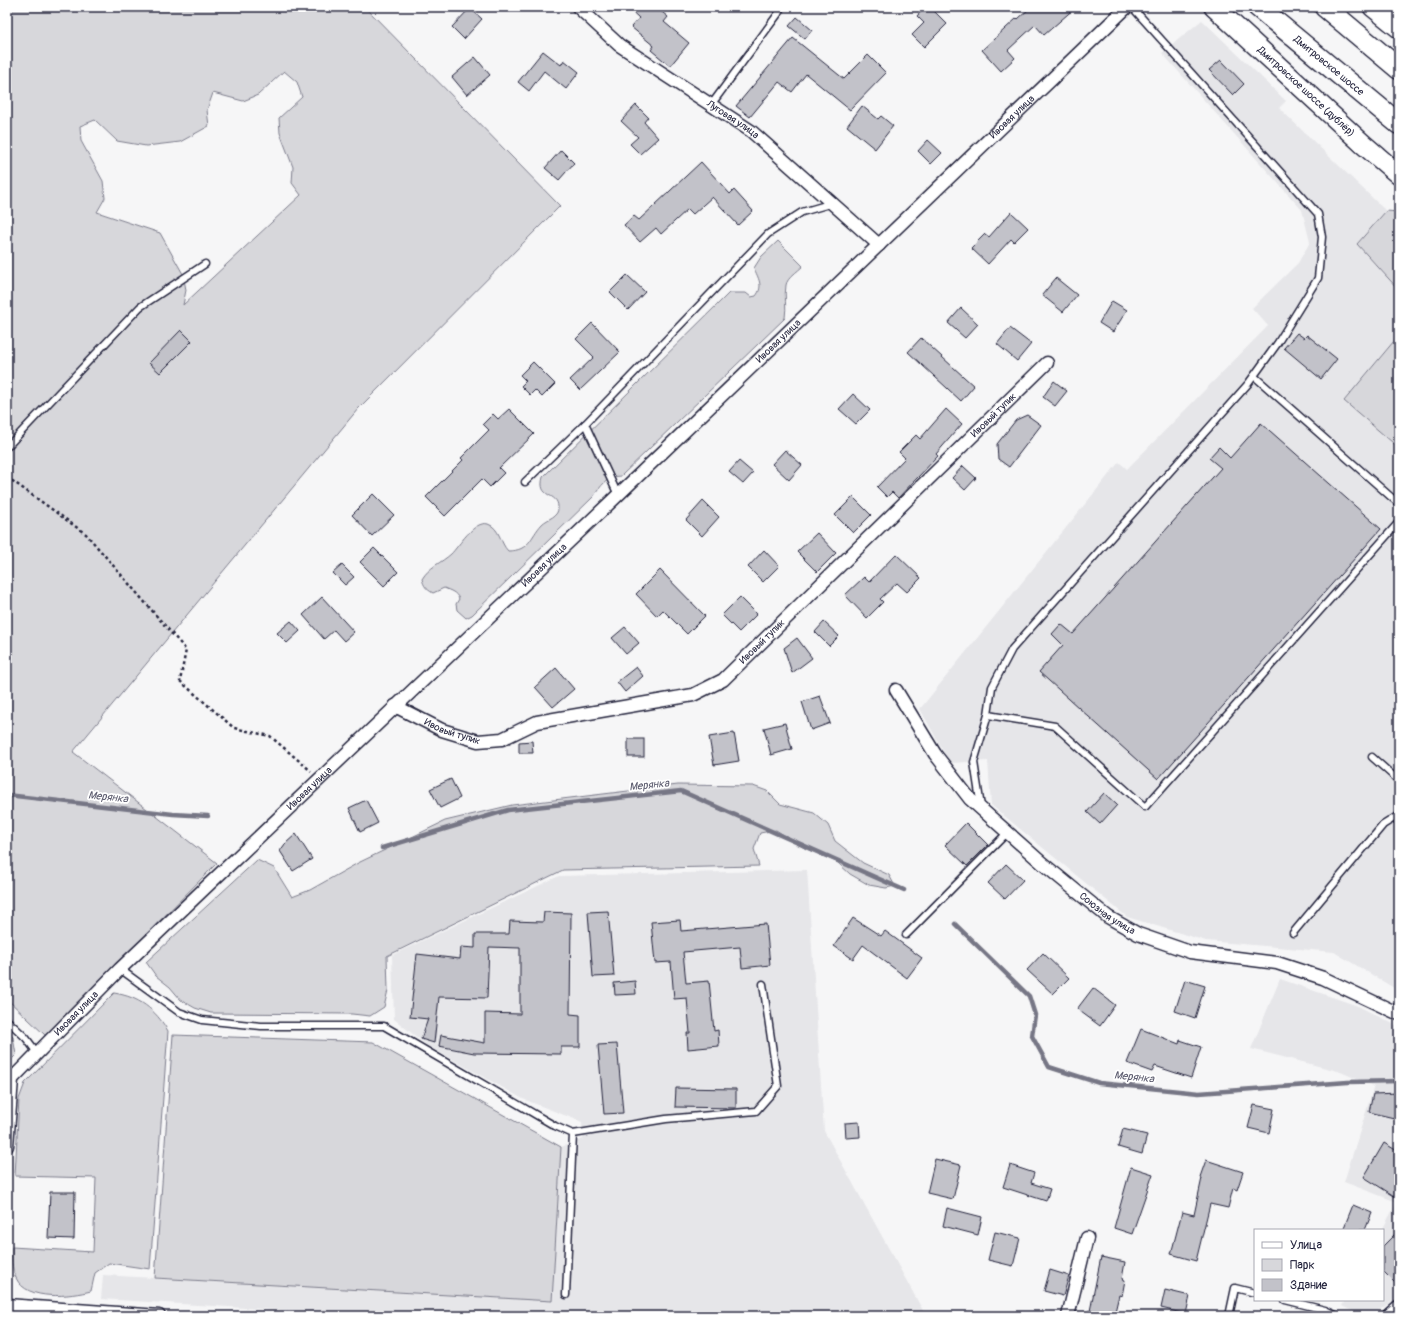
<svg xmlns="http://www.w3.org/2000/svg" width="1406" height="1323" font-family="Pangolin,sans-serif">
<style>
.built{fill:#e6e6e9}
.green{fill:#d7d7db;stroke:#7c7c8b;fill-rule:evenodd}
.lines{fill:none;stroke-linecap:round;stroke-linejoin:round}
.stream{stroke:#767685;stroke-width:4.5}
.building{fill:#c2c2c9;stroke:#22223b}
.service-casing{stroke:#22223b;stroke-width:9}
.minor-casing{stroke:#22223b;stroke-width:15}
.tertiary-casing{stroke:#22223b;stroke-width:18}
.primary-casing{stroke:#22223b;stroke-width:22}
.trunk-casing{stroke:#22223b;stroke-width:23}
.path{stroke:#22223b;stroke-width:2.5;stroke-dasharray:3 3;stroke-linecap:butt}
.service{stroke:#fff;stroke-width:6}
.minor{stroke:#fff;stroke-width:12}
.tertiary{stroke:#fff;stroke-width:15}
.primary{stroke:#fff;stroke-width:19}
.trunk{stroke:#fff;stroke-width:20}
.labels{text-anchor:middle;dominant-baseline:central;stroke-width:3.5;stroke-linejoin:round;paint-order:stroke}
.street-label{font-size:10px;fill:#22223b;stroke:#fff}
.water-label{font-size:11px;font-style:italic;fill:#5a5a6d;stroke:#fff}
</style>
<rect width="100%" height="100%" fill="#f6f6f7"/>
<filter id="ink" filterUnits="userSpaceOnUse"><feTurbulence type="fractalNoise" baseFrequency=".025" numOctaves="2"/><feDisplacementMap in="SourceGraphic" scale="8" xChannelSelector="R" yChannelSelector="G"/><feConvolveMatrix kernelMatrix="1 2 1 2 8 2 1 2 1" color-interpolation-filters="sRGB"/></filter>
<g filter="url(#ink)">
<g class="built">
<path d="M1202,20L1286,101L1279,108L1386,211L1357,244L1399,290V335L1344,401L1399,448V991L1334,952L1206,941L1127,917L991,805L988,761L950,763L920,709L1119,462L1127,469L1268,326L1252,308L1298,263L1310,242L1302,210L1162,53Z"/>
<path d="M807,870L824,1131L926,1316H375L101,1299L103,1275L552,1301L561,1147L583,1139L582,1122L523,1099L428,1046L394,1019L392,955L559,876Z"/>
<path d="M1280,979L1358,1006L1399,1027V1296L1371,1316H1362L1342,1306L1345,1300H1383L1382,1230L1397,1202L1344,1182L1374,1086L1338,1071L1251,1049Z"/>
</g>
<g class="green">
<path d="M7,7H365L560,206L358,409L73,752L217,863L46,1036L7,999ZM284,71L297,82L302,97L279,118L280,133L293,167L292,183L301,195L183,305L186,290L183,274L160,233L97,212L105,198L103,181L81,141L80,126L95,120L117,141L146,146L180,142L209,126L207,110L213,93L243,101L258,95Z"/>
<path d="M1386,211L1399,212V290L1357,244Z"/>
<path d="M778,241L803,266C798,271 787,278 786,285C784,296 787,307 785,318L621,476C607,476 601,486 593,497L472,615L466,618L457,610L456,604L459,599C456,592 451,591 444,588L433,593C426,589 424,586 422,579C429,567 441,563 451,554C459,546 474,520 488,524C500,528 500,543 508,551C530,551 530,537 542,524C548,518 559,517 558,507C558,492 537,499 543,477L729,293H746L751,297L756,296C764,286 758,278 754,268L761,257Z"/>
<path d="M1399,335V448L1344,401Z"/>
<path d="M678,785L753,786L767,791L780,804L814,813L828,825L835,841L863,863L889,875L895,886L886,888L869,885L850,874L838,863L806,849L776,830L760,833L754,849L759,866L563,870L387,956L388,990L384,1007L370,1016L352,1014L211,1013L195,1008L181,1000L170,987L156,976L146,962L257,860L274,868L292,897L310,890L358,863L445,821L512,805Z"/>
<path d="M114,993C139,997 155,1009 168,1031L150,1269L109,1263L95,1273L91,1291C71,1296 27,1302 16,1278C11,1268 12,1257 12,1247L93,1252L96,1178L15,1176L19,1099L25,1083Z"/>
<path d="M7,1032L13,1037L16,1055L7,1064Z"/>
<path d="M173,1035L373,1042L561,1147L552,1301L155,1278Z"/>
</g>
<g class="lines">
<g class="stream">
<path d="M7,795L173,814L208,816"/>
<path d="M382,848L508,810L681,791L904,890"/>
<path d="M955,924L1029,996L1035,1015L1032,1036L1049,1067L1099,1083L1199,1093L1348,1082L1399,1081"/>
</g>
</g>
<g class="building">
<path d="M627,7H656L668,17L664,22L689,43L670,66L651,50L654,46L631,27L639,18Z"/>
<path d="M925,7H930L947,24L924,47L912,35L924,23L917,16Z"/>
<path d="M1031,7H1076L1044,35L1035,25L1008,50L1015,58L1001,71L982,50L1017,18L1018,19Z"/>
<path d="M470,8L482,19L464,39L452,27Z"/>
<path d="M797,17L812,30L805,39L789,26Z"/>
<path d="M793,38L844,79L868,55L886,73L850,110L806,74L792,92L779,82L750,117L736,106Z"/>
<path d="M543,51L561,65L564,60L579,72L566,89L544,71L529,91L518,82Z"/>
<path d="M475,57L490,75L467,95L452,77Z"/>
<path d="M1221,60L1244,84L1233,95L1209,70Z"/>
<path d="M636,105L648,117L644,122L658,138L640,154L630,144L638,137L621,121Z"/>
<path d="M862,106L878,119L881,116L893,126L875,149L847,126Z"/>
<path d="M928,140L942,153L931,164L918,151Z"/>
<path d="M561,150L574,163L559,180L545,168Z"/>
<path d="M701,162L730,194L734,190L753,211L738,225L712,197L693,214L688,209L661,234L656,228L640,242L624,225L634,216L639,220Z"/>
<path d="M1011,212L1028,228L1014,242L1011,239L988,264L971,248L985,234L989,237Z"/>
<path d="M627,275L645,292L628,310L610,292Z"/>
<path d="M1056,278L1077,295L1063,312L1042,295Z"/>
<path d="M1112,301L1127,310L1113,332L1099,323Z"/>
<path d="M961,308L978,324L965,338L948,323Z"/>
<path d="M592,323L620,352L580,390L570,380L594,357L576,339Z"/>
<path d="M1010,328L1031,344L1017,361L997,344Z"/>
<path d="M181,330L192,341L160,373L149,363Z"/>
<path d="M1297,333L1304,338L1307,335L1337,359L1321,379L1284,348Z"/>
<path d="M921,338L974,386L961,401L908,352Z"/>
<path d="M533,362L555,384L542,397L535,390L530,395L521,386L526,381L520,375Z"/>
<path d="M1054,381L1067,391L1055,406L1043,397Z"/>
<path d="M853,394L870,410L856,424L839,409Z"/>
<path d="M509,409L534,434L499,468L504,473L490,487L482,479L445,516L426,497L463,460L461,458L489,430L483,424L493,414L498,419Z"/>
<path d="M946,409L962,424L936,454L938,456L898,498L892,492L887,497L877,487L905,458L899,452L916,435L920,439Z"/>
<path d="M1027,415L1041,425L1009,467L998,459L997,444L1016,420Z"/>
<path d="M1261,423L1381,529L1158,779L1039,672L1063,645L1052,634L1061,624L1073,634L1221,468L1209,458L1219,447L1230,458Z"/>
<path d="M785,450L802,465L789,480L772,464Z"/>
<path d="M739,461L753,473L743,484L729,472Z"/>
<path d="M963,466L976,478L965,490L952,478Z"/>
<path d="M373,494L394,515L372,536L352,515Z"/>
<path d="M853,497L871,515L853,533L835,515Z"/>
<path d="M703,501L719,517L702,536L686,520Z"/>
<path d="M817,533L836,553L817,572L797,552Z"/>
<path d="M374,548L398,572L384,586L360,562Z"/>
<path d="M764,550L779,566L763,582L748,567Z"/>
<path d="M896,554L921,578L907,592L897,583L880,599L883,602L867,618L845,595L864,577L869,582Z"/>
<path d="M342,565L354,577L345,585L333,573Z"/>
<path d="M660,570L705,616L687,634L663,610L657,616L636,594Z"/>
<path d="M322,597L354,632L344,641L334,630L324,639L303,615Z"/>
<path d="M740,597L757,614L739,632L722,615Z"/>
<path d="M291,621L300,631L287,643L277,633Z"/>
<path d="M824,622L839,636L829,646L815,632Z"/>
<path d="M625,627L639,643L626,654L612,638Z"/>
<path d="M797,638L812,658L792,673L784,648Z"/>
<path d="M636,667L643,676L625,692L617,682Z"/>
<path d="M556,668L574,689L553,707L535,687Z"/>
<path d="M820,696L830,723L811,730L802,702Z"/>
<path d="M785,723L792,749L771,755L764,728Z"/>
<path d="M734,733L739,761L714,765L709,737Z"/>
<rect x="628" y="739" width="16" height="18"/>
<path d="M532,741L533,753H519V742Z"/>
<path d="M451,779L460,798L440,808L430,789Z"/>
<path d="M1104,793L1117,805L1100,824L1087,812Z"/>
<path d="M366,800L378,823L360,832L349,808Z"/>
<path d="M966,823L988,845L967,866L945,845Z"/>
<path d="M296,834L312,859L293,871L280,851L285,844Z"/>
<path d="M1006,864L1023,880L1005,899L988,883Z"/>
<path d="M608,911L614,976L593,977L588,912Z"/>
<path d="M544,912L571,913L570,1014L580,1015V1047H561V1054L474,1053L439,1046L441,1035L485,1043V1013L520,1014V948L489,947L487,998L439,997L434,1043L421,1039L428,1019L410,1017L417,954L460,959L461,947L475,948V934H509L510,921L543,922Z"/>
<path d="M853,918L881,936L885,931L922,958L907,978L863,945L853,959L834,946Z"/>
<path d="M680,920L681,931L766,924L770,965L742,968L740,947L683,952L686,983L709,981L714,1031L718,1030L719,1046L688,1049L687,1033H690L687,998L674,999L671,962L655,963L651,922Z"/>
<path d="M1043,953L1069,978L1053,994L1027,970Z"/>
<path d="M1185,980L1205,986L1195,1018L1175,1011Z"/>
<path d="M635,981L636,994L615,995L614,983Z"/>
<path d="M1093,988L1115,1005L1100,1026L1077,1009Z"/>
<path d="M1141,1029L1179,1044L1180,1040L1201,1047L1191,1078L1155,1066L1152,1072L1127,1063Z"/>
<path d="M617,1044L623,1113L604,1114L598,1045Z"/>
<path d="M676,1088L736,1089V1108L675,1107Z"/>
<path d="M1399,1093V1102L1394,1118L1369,1112L1373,1094Z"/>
<path d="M1254,1105L1274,1109L1269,1133L1248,1128Z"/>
<path d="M859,1122L860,1137L846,1138L845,1123Z"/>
<path d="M1123,1129L1147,1135L1142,1154L1118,1147Z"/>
<path d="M1384,1143L1399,1152V1199L1364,1177Z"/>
<path d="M935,1159L961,1165L953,1199L927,1193Z"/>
<path d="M1206,1160L1243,1172L1237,1190L1233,1188L1228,1208L1210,1204L1196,1261L1171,1254L1182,1212L1194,1215L1202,1178L1200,1177Z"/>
<path d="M1010,1165L1034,1173L1031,1183L1050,1189L1046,1201L1003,1187Z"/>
<path d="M1131,1167L1153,1174L1132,1234L1114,1228Z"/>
<path d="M50,1192H75L74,1239L48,1238Z"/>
<path d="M1353,1205L1372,1213L1365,1230H1343Z"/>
<path d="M947,1208L982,1217L978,1235L943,1226Z"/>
<path d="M1399,1230V1287L1383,1271V1246Z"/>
<path d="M995,1232L1020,1238L1013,1266L988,1260Z"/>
<path d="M1101,1257L1125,1262L1122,1279L1125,1280L1122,1296L1119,1295L1114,1316H1089Z"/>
<path d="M1050,1270L1069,1276L1063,1296L1044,1291Z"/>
<path d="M1165,1290L1190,1296L1186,1314L1161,1308Z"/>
</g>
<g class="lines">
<defs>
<g id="service">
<path d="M711,105L778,14L781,7"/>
<path d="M1254,376L1399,504"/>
<path d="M7,447L140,307L205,264"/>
<path d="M525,482L585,424"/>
<path d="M618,495L585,424L768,234L802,212L833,203"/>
<path d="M988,715L1055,726L1145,807L1399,522"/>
<path d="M1372,757L1399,781"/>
<path d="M981,807L974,762L988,715L992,687L1012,649L1248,384L1277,344L1318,278L1322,237L1318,214L1132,7"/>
<path d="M1293,933L1383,825L1399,815"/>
<path d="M906,935L1007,833"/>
<path d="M120,969L179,1012L202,1020L261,1026H384L555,1126L573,1134L566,1295"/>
<path d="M7,1020L26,1038L38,1054"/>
<path d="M573,1134L666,1119L756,1111L778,1086L763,984"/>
<path d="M1285,1300L1325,1310L1338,1316"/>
<path d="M1229,1316L1235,1288L1255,1293"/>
</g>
<g id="minor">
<path id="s1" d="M578,7L619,45L751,131L879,245"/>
<path id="s2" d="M896,690L935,754L970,799L1042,863L1108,917L1138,934L1190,952L1277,963L1323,978L1399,1014"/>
<path id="s3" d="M395,706L442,730L478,741L502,739L537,722L693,695L723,680L1047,363"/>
<path id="s4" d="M7,1084L120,969L225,869L618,495L1127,7"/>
<path d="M7,1146L12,1079"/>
<path d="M7,1305L159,1316"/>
<path d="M1068,1316L1087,1238"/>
</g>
<path id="tertiary" d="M1390,1316L1399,1308"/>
<g id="primary">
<path id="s5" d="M1214,7L1363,144L1399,175"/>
<path d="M1373,7L1399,28"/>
</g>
<g id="trunk">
<path id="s6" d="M1258,7L1399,124"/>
<path d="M1325,7L1399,69"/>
</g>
</defs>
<use href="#service" class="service-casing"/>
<use href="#minor" class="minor-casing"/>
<use href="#tertiary" class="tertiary-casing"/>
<use href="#primary" class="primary-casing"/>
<use href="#trunk" class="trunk-casing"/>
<path class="path" d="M7,477L86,534L186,650L180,681L234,728L270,736L311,771"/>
<use href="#service" class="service"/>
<use href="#minor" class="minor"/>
<use href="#tertiary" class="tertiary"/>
<use href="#primary" class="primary"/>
<use href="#trunk" class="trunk"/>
</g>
</g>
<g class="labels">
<g class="street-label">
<text stroke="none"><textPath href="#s6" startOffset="92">Дмитровское шоссе</textPath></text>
<text stroke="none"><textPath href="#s5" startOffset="125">Дмитровское шоссе (дублёр)</textPath></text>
<text stroke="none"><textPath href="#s4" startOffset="1395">Ивовая улица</textPath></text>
<text stroke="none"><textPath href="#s1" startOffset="192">Луговая улица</textPath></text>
<text stroke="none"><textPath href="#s4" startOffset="1071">Ивовая улица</textPath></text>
<text stroke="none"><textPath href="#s3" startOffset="724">Ивовый тупик</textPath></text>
<text stroke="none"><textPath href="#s4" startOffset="747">Ивовая улица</textPath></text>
<text stroke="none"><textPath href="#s3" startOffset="400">Ивовый тупик</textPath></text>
<text stroke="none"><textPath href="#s3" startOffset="63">Ивовый тупик</textPath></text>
<text stroke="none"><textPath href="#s4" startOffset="423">Ивовая улица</textPath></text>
<text stroke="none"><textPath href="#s2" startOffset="311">Союзная улица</textPath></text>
<text stroke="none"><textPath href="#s4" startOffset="99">Ивовая улица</textPath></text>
</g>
<g class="water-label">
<text transform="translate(649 785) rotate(-6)">Мерянка</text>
<text transform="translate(108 797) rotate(6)">Мерянка</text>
<text transform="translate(1134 1077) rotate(6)">Мерянка</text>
</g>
</g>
<rect width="1406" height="1323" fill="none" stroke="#fff" stroke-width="24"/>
<rect x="12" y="12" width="1382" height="1299" fill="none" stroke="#22223b" stroke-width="1.5" filter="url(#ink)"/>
<rect x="1254" y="1229" width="130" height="72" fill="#ffffff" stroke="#a7a7b1"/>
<rect x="1262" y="1242" width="20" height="6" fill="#ffffff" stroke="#a7a7b1"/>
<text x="1290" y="1249" font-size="12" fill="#22223b">Улица</text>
<rect x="1262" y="1259" width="20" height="12" fill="#d7d7db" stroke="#a7a7b1"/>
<text x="1290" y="1269" font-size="12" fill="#22223b">Парк</text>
<rect x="1262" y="1279" width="20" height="12" fill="#c2c2c9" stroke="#a7a7b1"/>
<text x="1290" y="1289" font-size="12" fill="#22223b">Здание</text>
</svg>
